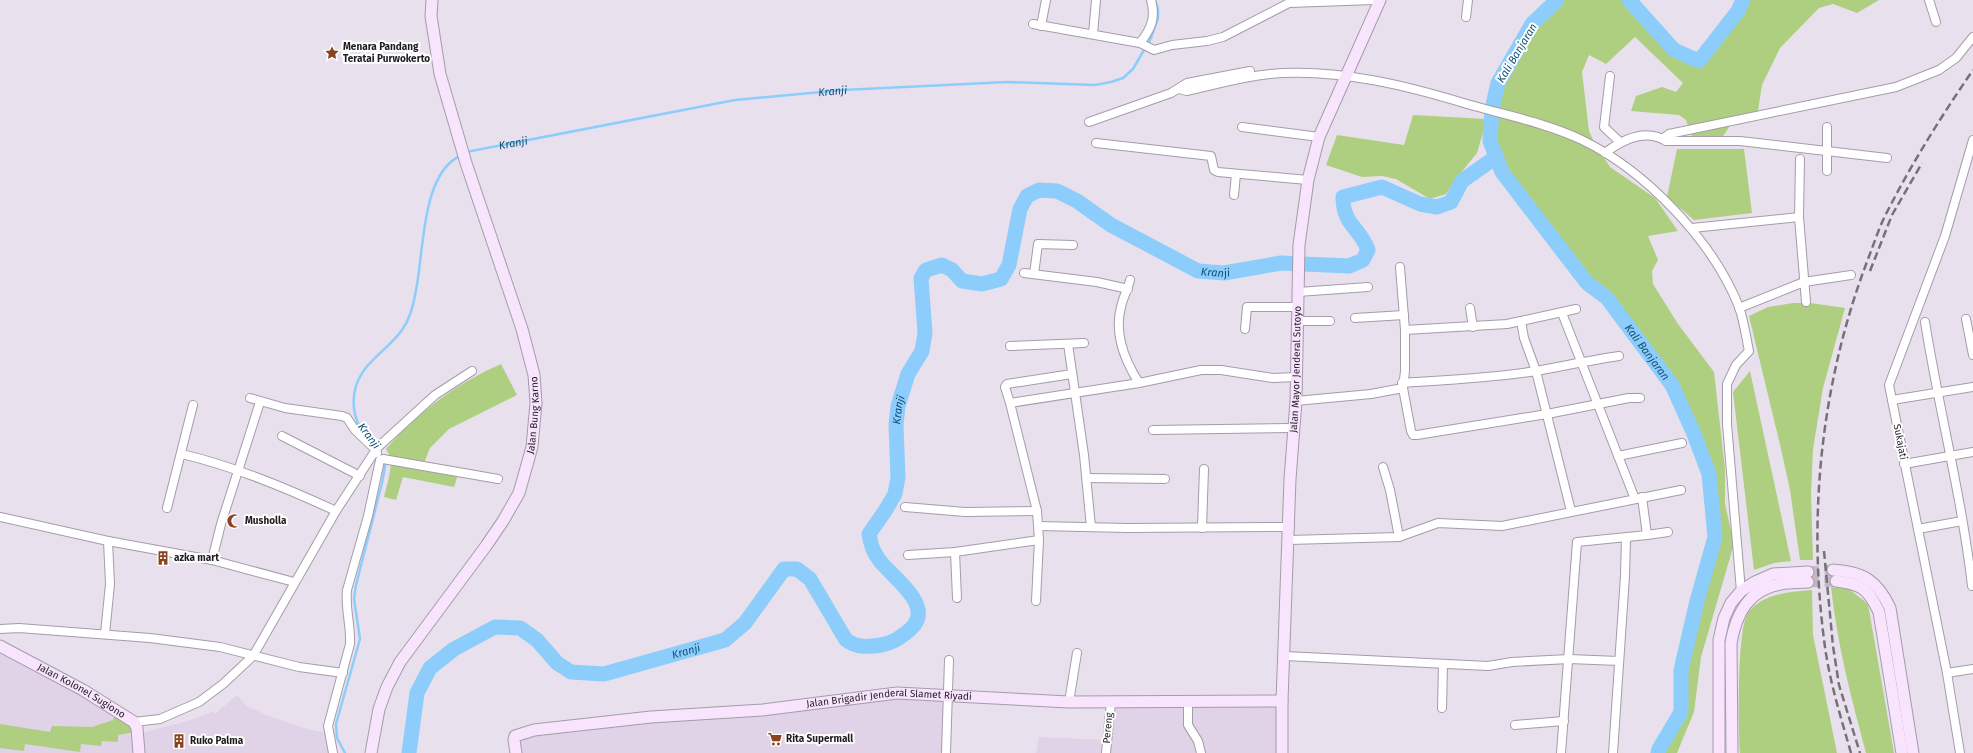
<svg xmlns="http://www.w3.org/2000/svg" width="1973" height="753" font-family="'Fira Sans',sans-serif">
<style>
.built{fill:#e0d2e7}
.green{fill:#aecf7f}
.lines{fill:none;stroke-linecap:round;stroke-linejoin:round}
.stream{stroke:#8dcdfb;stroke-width:2.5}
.river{stroke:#8dcdfb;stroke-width:15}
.secondary-tunnel{stroke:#c1b9c5;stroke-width:11;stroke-dasharray:11 5.5;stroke-linecap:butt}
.street-casing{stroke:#a59ca9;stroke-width:10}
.secondary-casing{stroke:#a59ca9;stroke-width:13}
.street{stroke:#fff;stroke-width:8}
.secondary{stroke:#f8e4fd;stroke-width:11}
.rail{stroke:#767179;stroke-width:2.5;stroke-dasharray:8 4;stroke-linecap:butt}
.labels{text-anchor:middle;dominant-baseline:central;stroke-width:4;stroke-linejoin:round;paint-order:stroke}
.poi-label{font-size:10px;font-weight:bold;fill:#1f1c21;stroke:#fff;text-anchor:start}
.street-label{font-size:10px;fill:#1f1c21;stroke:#fff}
.water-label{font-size:11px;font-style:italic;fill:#0f4f75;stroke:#fff}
</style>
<rect width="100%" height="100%" fill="#e9e0ee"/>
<g class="built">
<path d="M0,646L83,690L138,734L194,719L213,711L215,714L237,695L246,706L269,716L307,729L331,734L338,753H0Z"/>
<path d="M897,693L945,696L949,753H516L515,736Z"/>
<path d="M1279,702L1277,753H1036L1039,737L1105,740L1107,703Z"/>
</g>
<g class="green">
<path d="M1557,0H1629L1674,50L1699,61L1738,11L1743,0H1879L1857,13L1833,4L1819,8L1780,48L1762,85L1757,117L1734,119L1720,141L1693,139L1686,120L1679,115L1631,111L1636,96L1662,87L1676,92L1683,83L1635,37L1606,64L1589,55L1582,72L1589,131L1595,144L1610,167L1655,198L1678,231L1648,236L1658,260L1652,271L1653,284L1678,324L1714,372L1725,469V504L1734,544L1701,657L1694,712L1677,753H1658L1659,749L1681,712V670L1697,601L1715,538L1709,473L1694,434L1672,385L1607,298L1587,283L1502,172L1490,141L1492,109L1498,83L1532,24Z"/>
<path d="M1413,115L1487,119L1477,153L1455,180L1446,194L1430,199L1396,179L1382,176L1362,177L1326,165L1337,135L1404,145Z"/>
<path d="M1677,149H1744L1752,213L1694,220L1667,197Z"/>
<path d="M1793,303H1810L1845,308L1823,388L1813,449L1811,494L1813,560H1800L1790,490L1781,449L1749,316L1768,307Z"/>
<path d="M501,364L517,395L449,429L430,448L424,463L459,471L454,487L403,477L396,500L384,497C387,482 396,462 386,449C420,411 454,385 501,364Z"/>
<path d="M1750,371L1791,561L1774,563L1754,570L1733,392Z"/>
<path d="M1831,587L1849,589L1868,604L1894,753H1866C1851,698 1837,643 1831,587Z"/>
<path d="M1812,590L1813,635L1837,753H1740C1738,731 1737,627 1748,613C1763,593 1790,592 1812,590Z"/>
<path d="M116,710L134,722V732L118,735V742L102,741L101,746L81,744L80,752L25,744L24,751L0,748V724L50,732L52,726L92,727L113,720Z"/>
</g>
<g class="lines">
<g class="stream">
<path id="s1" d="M466,152L735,100L843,90L1007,82L1095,85L1111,82L1123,78L1133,69L1151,38L1158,18V9L1155,0"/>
<path d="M376,445C372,439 364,434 360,427C353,415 352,399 356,386C364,361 388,350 402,330C410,319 414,303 416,290C424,253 421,174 460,156"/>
<path d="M345,753L337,738L336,724L360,639L354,599L356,585L382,483L386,461"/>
</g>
<g class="river">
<path id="s2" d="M1557,0L1532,24L1498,83L1492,109L1490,141L1502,172L1587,283L1607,298L1672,385L1694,434L1709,474L1715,537L1697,601L1681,670V712L1659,749L1658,753"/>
<path d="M1629,0L1674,50L1699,61L1738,11L1743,0"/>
<path id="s3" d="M409,753L417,693L430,668L454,649L495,627L520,628L537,640L557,663L571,672L604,674L725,640L745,623L784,569H797L810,579L846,640C858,648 867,647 881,645C892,643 898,639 907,632C939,608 894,579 880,561C873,552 871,545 869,534L885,511L895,494L898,477L896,425L898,406L908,374L922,351L925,333L921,278L926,270L942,265L952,270L962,281L982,284L1001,279L1009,265L1020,209L1027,196L1039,190L1057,191L1077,201L1111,225L1198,271L1224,273L1281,263L1349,266L1363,260L1368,250C1360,227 1343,226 1343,197L1382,187L1420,204L1437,207L1451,202L1462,181L1496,157"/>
</g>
<g class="secondary-tunnel">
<path d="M1808,572L1833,570"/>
<path d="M1808,582L1836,581"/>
</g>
<defs>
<g id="street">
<path d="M1929,0L1936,22"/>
<path d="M1466,17L1468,0"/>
<path d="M1033,24L1140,43L1154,50L1172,45L1207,41L1223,37L1289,3L1374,0"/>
<path d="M1041,26L1046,0"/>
<path d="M1093,34L1096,0"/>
<path d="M1140,43C1151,29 1156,18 1151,0"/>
<path d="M1610,76L1604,127L1620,142"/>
<path d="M1179,89L1187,91C1218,84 1249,75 1282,73C1344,70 1408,86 1467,104C1505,115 1546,123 1582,140C1646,171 1713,241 1739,307C1744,321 1746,337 1749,351L1736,365L1727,384V424L1741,591"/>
<path d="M1089,122L1171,93L1187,83L1250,71"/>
<path d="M1242,127L1319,137"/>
<path d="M1666,141L1665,137L1669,134L1896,87L1939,70L1956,58L1973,37"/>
<path d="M1096,143L1211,156L1214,170L1218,172L1308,180"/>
<path d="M1605,153C1622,140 1645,128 1666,141H1740L1887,158"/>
<path d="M1800,159L1799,217L1806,302"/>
<path d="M1827,171V127"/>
<path d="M1234,195L1236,174"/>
<path d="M1692,228L1799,217"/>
<path d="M1024,273L1097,282L1128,289"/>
<path d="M1034,274L1038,244L1073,245"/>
<path d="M1130,280C1128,289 1123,297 1121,307C1114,333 1125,361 1139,383"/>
<path d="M1298,292L1368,287"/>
<path d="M1470,308L1473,327"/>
<path d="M1739,308L1804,282L1851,275"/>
<path d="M1562,313L1635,499"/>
<path d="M1355,318L1404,315"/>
<path d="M1966,319L1973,355"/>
<path d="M1297,321H1330"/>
<path d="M1521,321L1524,338L1536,371L1571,511"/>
<path d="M1925,322C1939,410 1962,498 1972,586"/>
<path d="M1245,329L1247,307H1298"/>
<path d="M1405,330L1507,324L1576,309"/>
<path d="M1068,344L1084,455L1091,527"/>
<path d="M1010,346L1084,343"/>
<path d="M1402,383C1447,380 1492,378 1536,371C1564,366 1591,360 1619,356"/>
<path d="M1403,388L1411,431L1413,435H1417L1547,414L1629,398H1640"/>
<path d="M250,398L285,408L342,416L347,418L355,430L376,450L377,453"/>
<path d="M1892,400L1973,387"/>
<path d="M1296,401L1371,394L1403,388L1405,371V330L1400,267"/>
<path d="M1010,403L1005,387L1007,384L1072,374"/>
<path d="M1153,430L1293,428"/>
<path d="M282,436L360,476"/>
<path d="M182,454C236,467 286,488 336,511"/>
<path d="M1618,456L1682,443"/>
<path d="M1904,464L1973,452"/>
<path d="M1383,467L1390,490L1399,537"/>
<path d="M1087,478L1165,479"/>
<path d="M905,507L965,512L1037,511"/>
<path d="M167,508L193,405"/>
<path d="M0,517L108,541L212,560L294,582"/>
<path d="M1038,526L1127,528L1290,527"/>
<path d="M1202,528L1204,469"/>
<path d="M1918,529L1962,521"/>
<path d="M1647,535L1668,532"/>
<path d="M1289,540L1399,537L1438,523L1502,526L1681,490"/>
<path d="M955,552L957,598"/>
<path d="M908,555L955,552L1039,540"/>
<path d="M212,560L221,524L260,402"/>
<path d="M1036,601L1039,540L1037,511L1010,403L1139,383L1201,370H1221L1273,378L1296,377"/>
<path d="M0,629L19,628L150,638L220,647L299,667L343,673"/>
<path d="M105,634L110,584L108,541"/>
<path d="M1285,656L1488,666L1512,662L1569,659L1619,661"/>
<path d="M1947,673L1973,669"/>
<path d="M1188,701V725L1198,741L1201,753"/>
<path d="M1069,702L1077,653"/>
<path d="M1442,708L1443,665"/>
<path d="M134,722L160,719L199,702L223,684L253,656L336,511L377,448L435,395L472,371"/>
<path d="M1515,725L1564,721"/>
<path d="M333,753L328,726L350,644C351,626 345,608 347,590L368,516L380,460L383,459L498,479"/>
<path d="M946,753L949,660"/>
<path d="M1106,753L1111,702"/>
<path d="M1561,753L1577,542L1647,535L1642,497"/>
<path d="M1613,753L1625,576L1626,538"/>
<path d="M1960,753L1947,673L1889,385L1945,236L1973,140"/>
</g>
<g id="secondary">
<path d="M1833,570C1863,572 1877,580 1890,608L1913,753"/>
<path d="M1836,581C1861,584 1868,588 1879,612L1902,753"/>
<path id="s4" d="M0,646L83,690L134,722L137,728L139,753"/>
<path id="s5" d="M371,753L379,709L387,687L400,662L486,546L503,521L519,493L532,447L536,403L534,375L522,329L466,163L440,74L431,16L432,0"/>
<path id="s6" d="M516,753L514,740L515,736L534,730L651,717L762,710L897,693L1069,702L1282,701"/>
<path id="s7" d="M1282,753V701L1290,479L1296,401L1299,245L1308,180L1319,137L1380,0"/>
<path d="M1719,753V640L1724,618L1731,603L1741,591L1755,582L1773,574L1808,572"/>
<path d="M1732,753L1731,643C1736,615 1748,589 1781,584C1790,582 1799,583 1808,582"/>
</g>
</defs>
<use href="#street" class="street-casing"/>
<use href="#secondary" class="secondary-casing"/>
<use href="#street" class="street"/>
<use href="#secondary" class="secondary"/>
<g class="rail">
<path d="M1870,271L1892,215L1922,163"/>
<path d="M1824,551L1833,646L1839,685L1860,753"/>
<path d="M1851,753C1841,718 1830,683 1825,647C1807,517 1821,382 1868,259C1874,244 1879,227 1887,212C1912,163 1942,115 1973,70"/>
</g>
</g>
<defs>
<symbol id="sight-bare" viewBox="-9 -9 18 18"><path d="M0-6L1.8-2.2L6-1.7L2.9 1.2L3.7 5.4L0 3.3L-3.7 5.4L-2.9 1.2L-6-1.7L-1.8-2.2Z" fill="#8a431f" stroke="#fff" stroke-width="2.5" paint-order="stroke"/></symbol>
<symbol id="mosque-bare" viewBox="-9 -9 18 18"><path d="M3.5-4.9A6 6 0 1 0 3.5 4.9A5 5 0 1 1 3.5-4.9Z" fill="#8a431f" stroke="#fff" stroke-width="2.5" paint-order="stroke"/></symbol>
<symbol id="building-bare" viewBox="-9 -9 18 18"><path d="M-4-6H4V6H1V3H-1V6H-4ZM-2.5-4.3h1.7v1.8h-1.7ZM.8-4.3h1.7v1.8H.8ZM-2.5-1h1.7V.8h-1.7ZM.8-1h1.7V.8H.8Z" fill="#8a431f" stroke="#fff" stroke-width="2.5" paint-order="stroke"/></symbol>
<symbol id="supermarket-bare" viewBox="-9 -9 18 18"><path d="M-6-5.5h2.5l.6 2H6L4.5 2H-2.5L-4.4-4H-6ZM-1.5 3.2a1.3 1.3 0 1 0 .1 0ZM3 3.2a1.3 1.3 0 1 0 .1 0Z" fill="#8a431f" stroke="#fff" stroke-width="2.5" paint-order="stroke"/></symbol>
</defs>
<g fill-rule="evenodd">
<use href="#sight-bare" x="322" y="43" width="20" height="20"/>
<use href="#mosque-bare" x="224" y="511" width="20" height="20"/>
<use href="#building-bare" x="153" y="548" width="20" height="20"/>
<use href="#supermarket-bare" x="765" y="729" width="20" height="20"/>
<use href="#building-bare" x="169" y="731" width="20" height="20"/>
</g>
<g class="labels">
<g class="poi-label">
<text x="343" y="47">Menara Pandang<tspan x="343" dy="12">Teratai Purwokerto</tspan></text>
<text x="245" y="521">Musholla</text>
<text x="174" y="558">azka mart</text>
<text x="786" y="739">Rita Supermall</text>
<text x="190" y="741">Ruko Palma</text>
</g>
<g class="street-label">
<text stroke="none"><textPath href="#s7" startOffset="384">Jalan Mayor Jenderal Sutoyo</textPath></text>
<text stroke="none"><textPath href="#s5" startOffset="383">Jalan Bung Karno</textPath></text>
<text transform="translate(1900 442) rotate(79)">Sukajati</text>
<text stroke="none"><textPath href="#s4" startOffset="93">Jalan Kolonel Sugiono</textPath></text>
<text stroke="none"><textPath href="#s6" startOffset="394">Jalan Brigadir Jenderal Slamet Riyadi</textPath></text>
<text transform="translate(1108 728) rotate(-85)">Pereng</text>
</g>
<g class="water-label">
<text transform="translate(1517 53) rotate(-59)">Kali Banjaran</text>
<text stroke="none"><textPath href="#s1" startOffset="372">Kranji</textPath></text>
<text stroke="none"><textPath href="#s1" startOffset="48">Kranji</textPath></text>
<text stroke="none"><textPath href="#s3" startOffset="1456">Kranji</textPath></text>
<text stroke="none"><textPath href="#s2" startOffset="427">Kali Banjaran</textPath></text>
<text stroke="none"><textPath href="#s3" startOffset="927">Kranji</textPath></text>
<text transform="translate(369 436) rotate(53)">Kranji</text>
<text stroke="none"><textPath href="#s3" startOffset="377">Kranji</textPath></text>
</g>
</g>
</svg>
